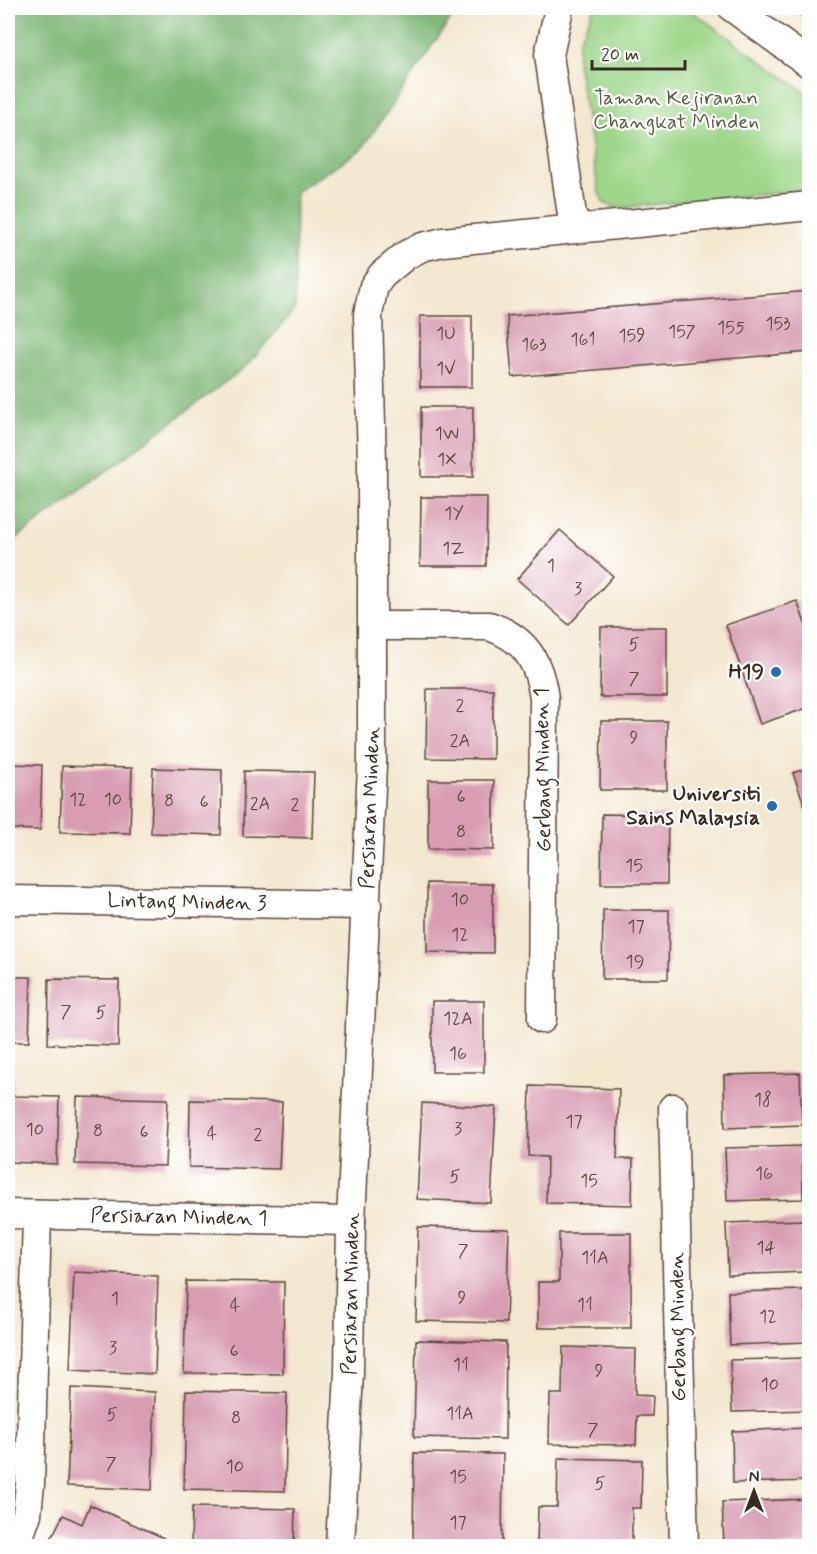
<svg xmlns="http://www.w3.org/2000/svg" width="817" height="1554" font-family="Mynerve,sans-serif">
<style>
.green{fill:#9ed78a;stroke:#6c8054;stroke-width:1.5}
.forest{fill:#7eb876;stroke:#5c714a;stroke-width:1.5}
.building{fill:#d99db3}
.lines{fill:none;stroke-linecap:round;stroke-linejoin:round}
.minor-casing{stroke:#574639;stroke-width:31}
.minor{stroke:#fff;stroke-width:28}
.poi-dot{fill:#1f6fb2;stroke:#fff;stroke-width:2}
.labels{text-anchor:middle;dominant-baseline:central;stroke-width:4.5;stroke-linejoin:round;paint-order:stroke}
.number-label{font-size:18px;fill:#624743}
.park-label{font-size:21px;fill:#595e3e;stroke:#fff}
.poi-label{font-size:21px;font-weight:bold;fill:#3b2a1e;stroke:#fff;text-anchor:end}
.street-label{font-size:21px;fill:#3b2a1e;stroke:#fff}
</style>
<rect width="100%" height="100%" fill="#fff"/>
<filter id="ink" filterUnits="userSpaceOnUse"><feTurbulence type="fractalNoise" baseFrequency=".0167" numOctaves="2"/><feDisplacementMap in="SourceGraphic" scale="12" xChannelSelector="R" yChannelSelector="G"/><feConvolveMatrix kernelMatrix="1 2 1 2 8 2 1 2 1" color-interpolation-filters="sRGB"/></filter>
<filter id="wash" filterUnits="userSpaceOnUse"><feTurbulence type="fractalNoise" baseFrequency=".008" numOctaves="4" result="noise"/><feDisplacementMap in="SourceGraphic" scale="24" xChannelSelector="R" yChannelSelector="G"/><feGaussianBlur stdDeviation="1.35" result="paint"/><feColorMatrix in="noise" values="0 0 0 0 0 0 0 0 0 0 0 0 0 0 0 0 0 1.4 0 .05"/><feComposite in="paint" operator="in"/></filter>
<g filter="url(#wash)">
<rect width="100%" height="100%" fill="#f3e7cf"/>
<path class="green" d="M594,8H687L809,95V190L615,208L604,203L599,193L577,62L578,42Z"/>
<path class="forest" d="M8,8H458L362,149L296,192L295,309L248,365L8,545Z"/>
<g id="blocks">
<g class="building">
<path d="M790,8H808L802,16Z"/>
<path d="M810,291V352L512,377L507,316Z"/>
<rect x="420" y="316" width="52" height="71"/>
<rect x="421" y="407" width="52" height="70"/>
<path d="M421,497H487L486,566H420Z"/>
<path d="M560,530L613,576L569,625L517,579Z"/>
<path d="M797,601L810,637V707L760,724L726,625Z"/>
<path d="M601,627H667V697H600Z"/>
<path d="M427,689H493V759L426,758Z"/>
<path d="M601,721H667V790H600Z"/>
<path d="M8,764L42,765L40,830L8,829Z"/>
<path d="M62,766L132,768L130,833L60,832Z"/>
<path d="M810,767V817L809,818L793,773Z"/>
<path d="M153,768L222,770L221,835L151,833Z"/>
<path d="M244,771L314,772L312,838L243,836Z"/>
<path d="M428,780H494V850L428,849Z"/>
<path d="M602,814L668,815L667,884H601Z"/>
<path d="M427,883L493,884V953L427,952Z"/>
<path d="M603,910H669L668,979H602Z"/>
<path d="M8,977H31L29,1042H8Z"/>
<path d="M49,979L119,980L118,1046L48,1044Z"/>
<rect x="432" y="1001" width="52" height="71"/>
<path d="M800,1073L802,1125L725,1128L724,1075Z"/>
<path d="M8,1082H13L12,1096L59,1097L57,1164L8,1162Z"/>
<path d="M530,1086L619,1089L617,1159H633L632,1205L546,1203L547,1157L528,1156Z"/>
<path d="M77,1097L168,1099L165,1166L75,1164Z"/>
<path d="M190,1100L282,1102L279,1169L189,1167Z"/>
<path d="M422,1103L496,1107L491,1203L417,1199Z"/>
<path d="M802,1146L803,1199L727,1201L725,1148Z"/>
<path d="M803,1220L805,1272L728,1275L726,1223Z"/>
<path d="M418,1227L509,1229L506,1323L416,1321Z"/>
<path d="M559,1233H631V1328H538V1282H559Z"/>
<path d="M74,1272L158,1276L155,1374L70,1370Z"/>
<path d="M186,1281L284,1282L283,1374L184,1373Z"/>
<path d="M805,1290L807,1342L730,1345L728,1292Z"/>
<path d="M416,1340L506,1342L505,1439L414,1437Z"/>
<path d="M563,1347L636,1349L635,1395L653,1396L652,1416H637L636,1445L549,1444L550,1394H562Z"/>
<path d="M807,1358L809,1410L732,1412L730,1360Z"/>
<path d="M71,1388L155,1392L152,1490L67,1486Z"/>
<path d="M186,1391L287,1393L285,1491L184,1489Z"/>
<path d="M808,1428L810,1481L733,1483L732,1431Z"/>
<path d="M414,1453L503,1454L502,1545L413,1544Z"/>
<path d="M558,1458L642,1460L641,1508H632V1546H537L538,1507H557Z"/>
<path d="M810,1499V1546H724L722,1502Z"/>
<path d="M90,1505L164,1538L160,1546H67L51,1539L63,1515L82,1524Z"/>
<path d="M192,1507L295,1509L294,1546H191Z"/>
</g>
</g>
</g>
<g filter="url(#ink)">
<use href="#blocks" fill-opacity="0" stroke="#574639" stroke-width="1.5"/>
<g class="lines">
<defs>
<g id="minor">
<path d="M559,8L549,55L574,229"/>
<path d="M733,8L810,64"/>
<path d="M373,626H489C525,638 539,661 544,698L542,1019"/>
<path d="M8,900L367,905"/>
<path d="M673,1108L684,1546"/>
<path d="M8,1214L351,1221"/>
<path d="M16,1546L27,1514L30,1484L37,1215"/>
<path d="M340,1546L349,1373L351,1221L372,766V462L368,314L374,286L382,275L406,255L422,247L443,242L810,206"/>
</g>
</defs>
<use href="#minor" class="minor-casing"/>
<use href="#minor" class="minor"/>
</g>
</g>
<g class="poi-dot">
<circle cx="776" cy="672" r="6"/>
<circle cx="772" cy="806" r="6"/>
</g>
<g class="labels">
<g class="number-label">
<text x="778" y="324">153</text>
<text x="731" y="328">155</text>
<text x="682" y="332">157</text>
<text x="446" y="334">1U</text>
<text x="632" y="336">159</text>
<text x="583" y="340">161</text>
<text x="534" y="345">163</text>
<text x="446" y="369">1V</text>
<text x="447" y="434">1W</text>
<text x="447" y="460">1X</text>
<text x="454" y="514">1Y</text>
<text x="453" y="549">1Z</text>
<text x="551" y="566">1</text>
<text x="578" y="589">3</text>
<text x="634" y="645">5</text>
<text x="634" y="679">7</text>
<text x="460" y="706">2</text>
<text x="634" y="738">9</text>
<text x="460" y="741">2A</text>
<text x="461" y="797">6</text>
<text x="78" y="800">12</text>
<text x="113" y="800">10</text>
<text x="169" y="801">8</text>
<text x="204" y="802">6</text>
<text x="260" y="804">2A</text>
<text x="295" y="805">2</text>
<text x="461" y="832">8</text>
<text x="634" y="866">15</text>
<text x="460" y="900">10</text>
<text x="636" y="927">17</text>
<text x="460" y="935">12</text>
<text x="635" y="962">19</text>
<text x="66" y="1012">7</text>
<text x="101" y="1013">5</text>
<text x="458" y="1019">12A</text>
<text x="458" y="1054">16</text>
<text x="763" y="1100">18</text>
<text x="574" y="1122">17</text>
<text x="458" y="1129">3</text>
<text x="35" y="1130">10</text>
<text x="98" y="1131">8</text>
<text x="144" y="1132">6</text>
<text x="212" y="1134">4</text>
<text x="258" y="1135">2</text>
<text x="764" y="1174">16</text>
<text x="455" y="1177">5</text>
<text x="589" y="1181">15</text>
<text x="766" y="1248">14</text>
<text x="463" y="1251">7</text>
<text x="595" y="1258">11A</text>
<text x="462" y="1298">9</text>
<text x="115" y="1299">1</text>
<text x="585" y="1305">11</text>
<text x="235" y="1306">4</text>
<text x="768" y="1317">12</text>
<text x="113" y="1348">3</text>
<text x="234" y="1351">6</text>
<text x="461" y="1365">11</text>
<text x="599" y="1371">9</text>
<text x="770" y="1385">10</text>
<text x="460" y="1414">11A</text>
<text x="112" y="1415">5</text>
<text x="236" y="1418">8</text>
<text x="593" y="1430">7</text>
<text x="111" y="1464">7</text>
<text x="235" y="1467">10</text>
<text x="458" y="1477">15</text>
<text x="600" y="1484">5</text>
<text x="458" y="1523">17</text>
</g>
<g class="park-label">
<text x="676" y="98">Taman Kejiranan<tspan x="676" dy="24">Changkat Minden</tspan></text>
</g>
<g class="poi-label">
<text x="764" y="672">H19</text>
<text x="760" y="794">Universiti<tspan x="760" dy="24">Sains Malaysia</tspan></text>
</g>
<g class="street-label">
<text transform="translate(543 770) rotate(-91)">Gerbang Minden 1</text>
<text transform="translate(370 808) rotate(-88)">Persiaran Minden</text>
<text transform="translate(187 902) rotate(1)">Lintang Minden 3</text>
<text transform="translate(179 1217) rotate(1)">Persiaran Minden 1</text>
<text transform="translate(351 1294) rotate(-89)">Persiaran Minden</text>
<text transform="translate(678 1327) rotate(-91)">Gerbang Minden</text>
</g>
</g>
<rect width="817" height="1554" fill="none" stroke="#fff" stroke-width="30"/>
<g transform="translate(754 1491)" stroke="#ffffff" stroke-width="4.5" paint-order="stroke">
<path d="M0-4.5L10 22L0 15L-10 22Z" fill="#3b2a1e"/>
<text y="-9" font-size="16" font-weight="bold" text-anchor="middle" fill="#3b2a1e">N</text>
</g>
<path d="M592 60v9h93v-9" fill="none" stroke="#3b2a1e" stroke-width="3"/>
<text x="601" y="60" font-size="18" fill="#3b2a1e" stroke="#ffffff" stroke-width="4.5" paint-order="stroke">20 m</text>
</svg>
